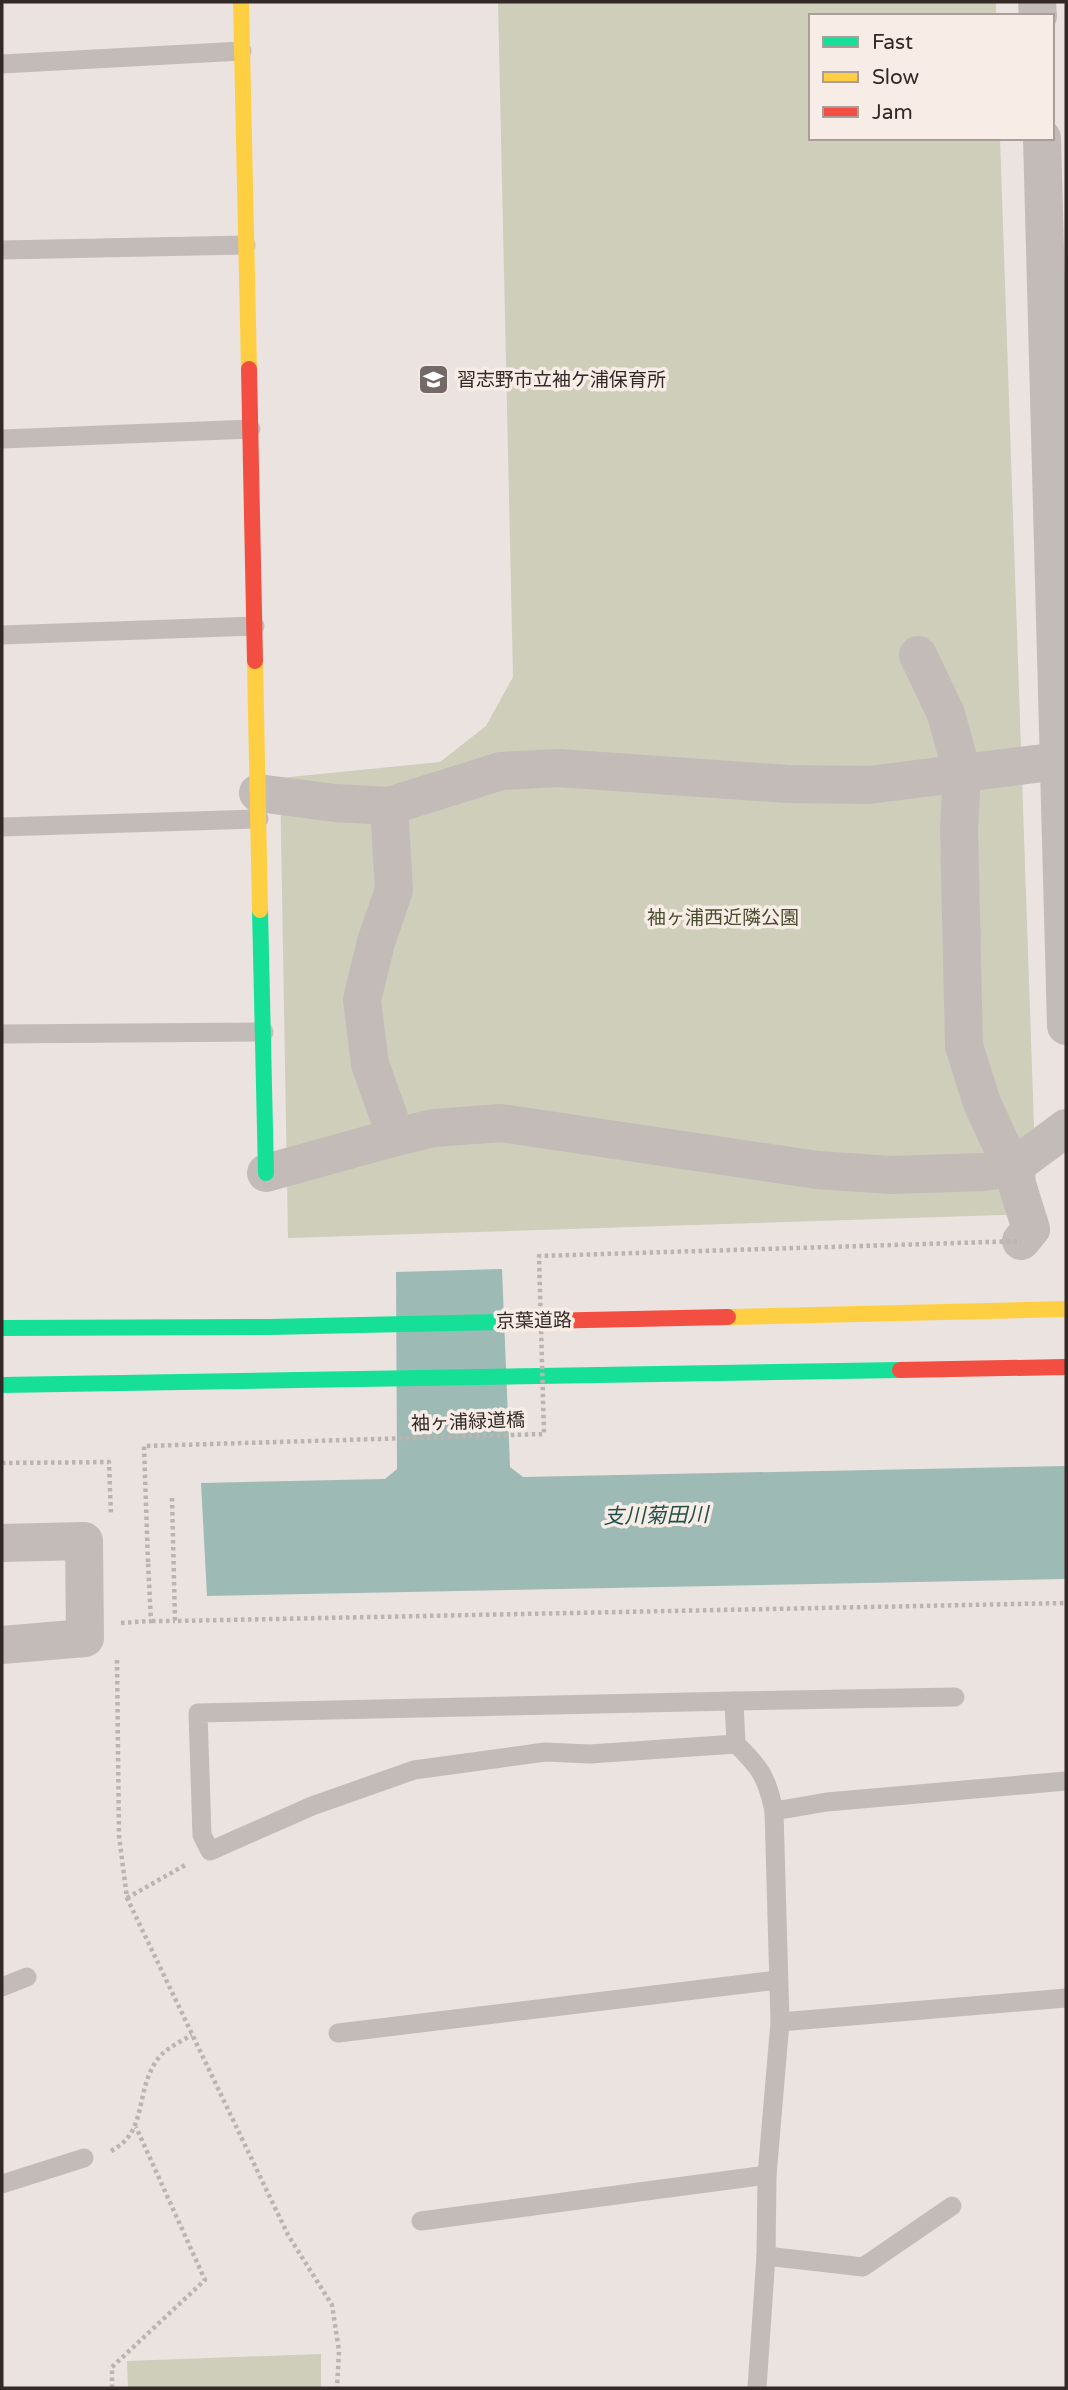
<svg xmlns="http://www.w3.org/2000/svg" width="1068" height="2390" font-family="'Varela Round','Noto Sans JP',sans-serif">
<style>
.green{fill:#cecebb}
.water{fill:#9ebab5}
.lines{fill:none;stroke-linecap:round;stroke-linejoin:round}
.path{stroke:#bbb4b1;stroke-width:4.5;stroke-dasharray:3.5 3.5;stroke-linecap:butt}
.lane{stroke:#c3bbb8;stroke-width:19}
.street{stroke:#c3bbb8;stroke-width:38}
.fast{stroke:#16e098;stroke-width:16}
.slow{stroke:#ffcf43;stroke-width:16}
.jam{stroke:#f24e42;stroke-width:16}
.path-bridge{stroke:#bbb4b1;stroke-width:4.5;stroke-dasharray:3.5 3.5;stroke-linecap:butt}
.labels{text-anchor:middle;dominant-baseline:central;stroke-width:7;stroke-linejoin:round;paint-order:stroke}
.poi-label{font-size:19px;fill:#332927;stroke:#f7ece6;text-anchor:start}
.park-label{font-size:19px;fill:#484e2e;stroke:#f7ece6}
.street-label{font-size:19px;fill:#332927;stroke:#f7ece6}
.water-label{font-size:21px;font-style:italic;fill:#21504b;stroke:#f7ece6}
</style>
<rect width="100%" height="100%" fill="#eae3e0"/>
<g class="green">
<path d="M498,2H996V16H811V138H1000L1037,1214L288,1238L280,778L440,762L486,726L513,677Z"/>
<path d="M321,2354V2388H128L127,2361Z"/>
</g>
<path class="water" d="M502,1269L510,1467L523,1477L1066,1466V1579L207,1596L201,1483L385,1479L397,1469L396,1272Z"/>
<g class="lines">
<g class="path">
<path d="M2,1463L109,1462L111,1515"/>
<path d="M172,1498L175,1621L1066,1603"/>
<path d="M152,1621H175"/>
<path d="M121,1623L151,1621L148,1562"/>
<path d="M117,1660L119,1836L127,1898L288,2235L332,2305L339,2351L337,2388"/>
<path d="M127,1898L187,1864"/>
<path d="M111,2151C150,2131 133,2089 160,2056C169,2047 181,2041 192,2035"/>
<path d="M112,2388V2367L205,2280L136,2127"/>
</g>
<g class="lane">
<path d="M2,64L242,51"/>
<path d="M2,250L246,245"/>
<path d="M2,439L251,429"/>
<path d="M2,635L255,626"/>
<path d="M2,827L259,819"/>
<path d="M2,1034L264,1032"/>
<path d="M734,1701L955,1697"/>
<path d="M736,1744L590,1754L545,1752L414,1770L312,1806L210,1851L202,1835L198,1713L734,1701L736,1744C761,1768 767,1778 774,1811L827,1802L1066,1781"/>
<path d="M2,1987L27,1977"/>
<path d="M780,2022L1066,1998"/>
<path d="M338,2033L777,1980"/>
<path d="M2,2184L84,2158"/>
<path d="M421,2221L767,2175"/>
<path d="M766,2256L863,2267L952,2206"/>
<path d="M757,2388L766,2256L767,2175L780,2022L774,1811"/>
</g>
<g class="street">
<path d="M1037,2L1038,16"/>
<path d="M1042,138L1066,1026"/>
<path d="M918,655L946,714L962,772L959,829L964,1046L982,1103L1012,1168L1031,1229L1021,1241"/>
<path d="M258,793L335,803L389,806L501,771L558,768L788,784L869,785L1059,761"/>
<path d="M389,806L394,890L376,942L362,1000L370,1064L396,1137"/>
<path d="M266,1173L396,1137L434,1128L501,1123L817,1170L892,1175L983,1172L1012,1168L1066,1128"/>
<path d="M2,1543L84,1541L85,1638L2,1645"/>
</g>
<g class="fast">
<path d="M260,910L266,1173"/>
<path d="M2,1328L269,1327L540,1321"/>
<path d="M2,1385L900,1370"/>
</g>
<g class="slow">
<path d="M241,2L249,369"/>
<path d="M255,661L260,910"/>
<path d="M728,1317L1066,1309"/>
</g>
<g class="jam">
<path d="M249,369L255,661"/>
<path d="M540,1321L728,1317"/>
<path d="M900,1370L1066,1367"/>
</g>
<path class="path-bridge" d="M148,1562L144,1446L544,1434L539,1256L1021,1241"/>
</g>
<defs>
<symbol id="school-square" viewBox="-11 -11 22 22"><rect x="-9" y="-9" width="18" height="18" rx="4" fill="#736a68" stroke="#f7ece6"/><path d="M0-5L7-2L0 1L-7-2ZM-4 1L0 2.5L4 1V4Q0 6-4 4Z" fill="#fff"/></symbol>
</defs>
<g fill-rule="evenodd">
<use href="#school-square" x="416" y="362" width="35" height="35"/>
</g>
<g class="labels">
<g class="poi-label">
<text x="457" y="380">習志野市立袖ケ浦保育所</text>
</g>
<g class="park-label">
<text x="723" y="918">袖ヶ浦西近隣公園</text>
</g>
<g class="street-label">
<text transform="translate(534 1321) rotate(-1)">京葉道路</text>
<text transform="translate(468 1422) rotate(-2)">袖ヶ浦緑道橋</text>
</g>
<g class="water-label">
<text transform="translate(656 1516) rotate(-1)">支川菊田川</text>
</g>
</g>
<rect width="1068" height="2390" fill="none" stroke="#332927" stroke-width="7"/>
<rect x="809" y="14" width="245" height="126" fill="#f7ece6" stroke="#a99e9a" stroke-width="2"/>
<rect x="823" y="37" width="35" height="10" fill="#16e098" stroke="#a99e9a" stroke-width="2"/>
<text x="872" y="49" font-size="21" fill="#332927">Fast</text>
<rect x="823" y="72" width="35" height="10" fill="#ffcf43" stroke="#a99e9a" stroke-width="2"/>
<text x="872" y="84" font-size="21" fill="#332927">Slow</text>
<rect x="823" y="107" width="35" height="10" fill="#f24e42" stroke="#a99e9a" stroke-width="2"/>
<text x="872" y="119" font-size="21" fill="#332927">Jam</text>
</svg>
